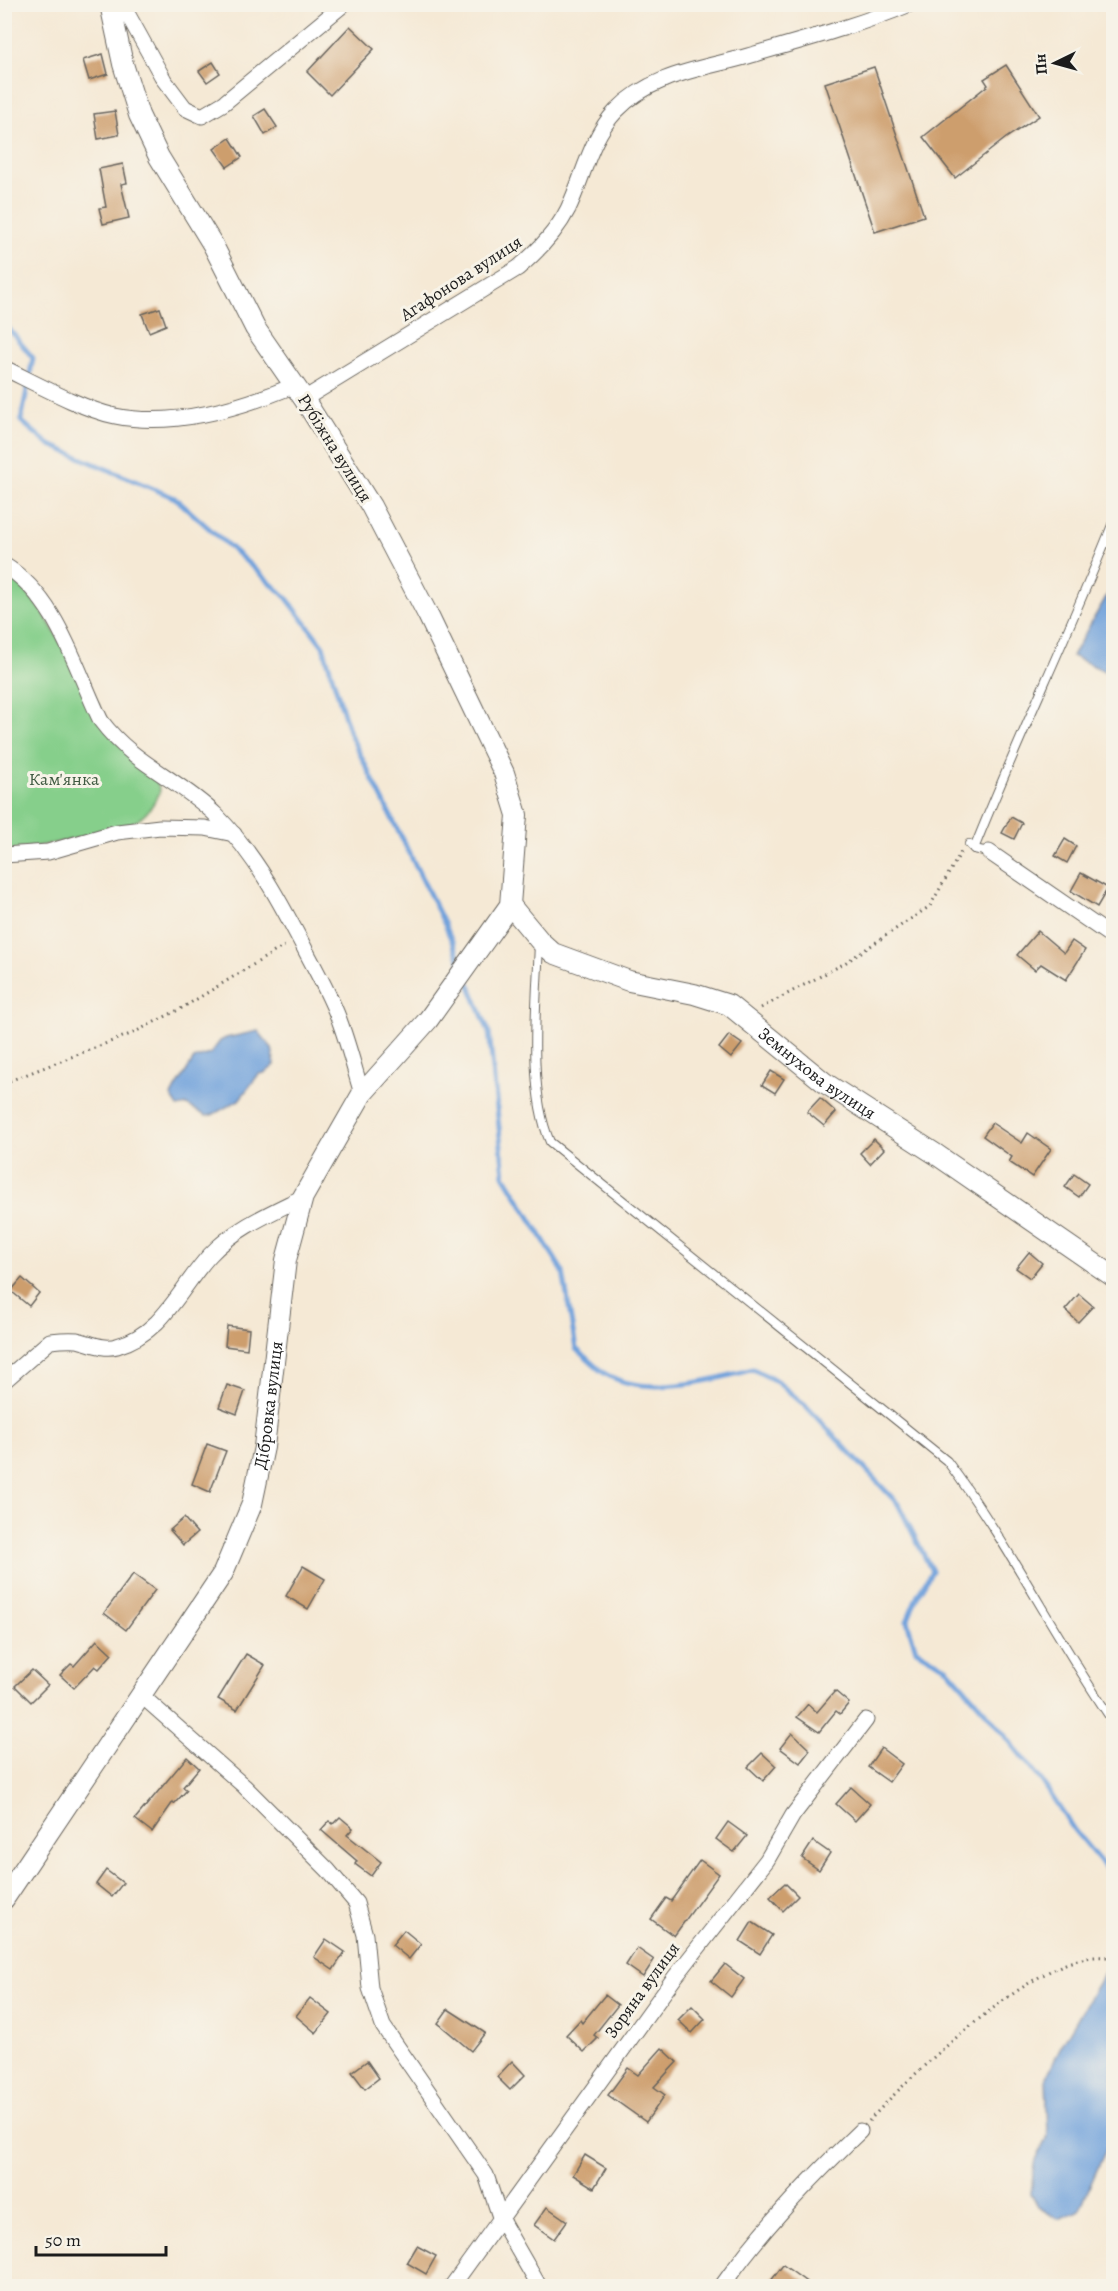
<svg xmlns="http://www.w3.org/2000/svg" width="1118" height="2291" font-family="Alegreya,serif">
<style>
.green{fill:#86cf8b;stroke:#517654;stroke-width:1.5}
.water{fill:#70a1db;stroke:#465e7c;stroke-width:1.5}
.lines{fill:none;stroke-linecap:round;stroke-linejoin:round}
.stream{stroke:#70a1db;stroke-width:5}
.building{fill:#cd9e6d}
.service-casing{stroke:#68645d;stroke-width:10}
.minor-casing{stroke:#68645d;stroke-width:17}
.tertiary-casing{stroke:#68645d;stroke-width:22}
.path{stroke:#68645d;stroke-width:3;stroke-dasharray:1.5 4.5;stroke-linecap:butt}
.service{stroke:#fff;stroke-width:8}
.minor{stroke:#fff;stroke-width:15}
.tertiary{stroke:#fff;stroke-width:20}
.labels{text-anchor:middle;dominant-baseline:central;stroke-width:6;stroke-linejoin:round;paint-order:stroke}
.street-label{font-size:18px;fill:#1c1c1c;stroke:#f7f3e8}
.park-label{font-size:18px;fill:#415b43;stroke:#f7f3e8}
</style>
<rect width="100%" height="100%" fill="#f7f3e8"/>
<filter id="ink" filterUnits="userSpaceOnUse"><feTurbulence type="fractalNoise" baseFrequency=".0167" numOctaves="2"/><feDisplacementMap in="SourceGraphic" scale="12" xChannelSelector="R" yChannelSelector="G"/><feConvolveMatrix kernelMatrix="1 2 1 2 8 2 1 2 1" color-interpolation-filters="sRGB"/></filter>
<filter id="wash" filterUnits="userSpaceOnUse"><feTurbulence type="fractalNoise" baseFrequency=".008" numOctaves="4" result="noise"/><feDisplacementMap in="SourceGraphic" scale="24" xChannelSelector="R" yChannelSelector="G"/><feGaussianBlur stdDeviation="1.35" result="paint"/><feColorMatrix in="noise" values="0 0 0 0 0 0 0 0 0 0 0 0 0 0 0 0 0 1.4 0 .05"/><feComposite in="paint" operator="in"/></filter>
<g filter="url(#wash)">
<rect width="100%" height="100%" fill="#f5e9d5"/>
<path class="green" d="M4,572L24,589L42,611L133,763L156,780L160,791C155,801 150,811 141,818C123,832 31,848 5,851Z"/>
<g class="water">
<path d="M1113,585L1114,675H1113L1072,656Z"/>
<path d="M258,1031L272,1048L275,1065L265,1073L259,1074L239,1100L212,1115L206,1116L187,1105L178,1107L171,1096L194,1059L210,1054L220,1041L226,1038Z"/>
<path d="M1104,1973L1113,1977V2137L1110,2140L1079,2211L1058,2219L1038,2207L1031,2194L1034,2164L1048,2135L1046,2077L1060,2048Z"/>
</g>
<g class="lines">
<g class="stream">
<path d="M4,323L33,358L21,421L48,444L175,498L286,597L323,646L350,734L446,927L462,965"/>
<path d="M465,974L489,1032L504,1175L563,1272L576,1349C585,1356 594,1366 604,1373C643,1398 712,1381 753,1369L776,1381L806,1406L898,1504L932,1571L918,1594L907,1621L916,1650L946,1667L984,1710L1042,1781L1074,1830L1114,1878"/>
</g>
</g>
<g id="blocks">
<g class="building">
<path d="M350,26L374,49L330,95L307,72Z"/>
<path d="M103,54L108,74L89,80L83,60Z"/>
<path d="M213,62L220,73L207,82L199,71Z"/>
<path d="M1006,65L1039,116L1006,138L955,178L923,137L988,85L984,79Z"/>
<path d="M874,67L924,216L875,232L825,83Z"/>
<path d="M265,109L277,127L265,135L254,116Z"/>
<path d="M115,111L119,135L98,139L94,114Z"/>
<path d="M230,138L242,157L227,167L214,149Z"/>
<path d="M123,164L127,183L121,184L129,218L103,224L99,208L106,207L99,169Z"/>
<path d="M160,308L166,325L149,332L142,314Z"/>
<path d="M1011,817L1022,823L1014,839L1002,833Z"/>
<path d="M1065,839L1076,846L1067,863L1055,856Z"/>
<path d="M1081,873L1108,888L1097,907L1071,891Z"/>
<path d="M1038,931L1064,953L1072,941L1085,950L1066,980L1041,964L1035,970L1017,955Z"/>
<path d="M729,1035L742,1044L731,1058L719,1048Z"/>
<path d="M771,1071L784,1079L775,1093L762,1085Z"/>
<path d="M820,1098L836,1112L824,1126L807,1112Z"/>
<path d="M992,1123L1022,1143L1028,1133L1051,1149L1032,1177L1009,1162L1012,1157L983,1136Z"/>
<path d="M874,1139L884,1149L870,1164L860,1153Z"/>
<path d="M1074,1174L1088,1184L1079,1197L1065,1187Z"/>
<path d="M1029,1252L1042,1263L1030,1278L1016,1268Z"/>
<path d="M22,1278L39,1293L29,1306L11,1291Z"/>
<path d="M1079,1294L1093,1306L1078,1322L1065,1310Z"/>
<path d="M227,1326L249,1329L247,1349L225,1346Z"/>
<path d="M227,1385L245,1391L237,1414L219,1407Z"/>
<path d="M207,1444L226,1451L210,1492L192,1484Z"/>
<path d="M184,1518L197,1533L183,1545L170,1530Z"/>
<path d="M303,1566L325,1579L308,1609L286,1596Z"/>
<path d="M133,1574L155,1590L126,1630L104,1613Z"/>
<path d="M97,1640L112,1654L99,1669L95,1666L74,1688L60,1675L71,1664L74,1666Z"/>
<path d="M246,1654L265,1665L237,1710L218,1699Z"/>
<path d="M32,1670L48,1685L31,1702L15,1686Z"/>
<path d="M835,1691L849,1703L840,1714L836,1711L819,1732L797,1717L808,1704L817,1712Z"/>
<path d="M792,1733L810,1750L800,1763L780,1748Z"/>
<path d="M881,1748L902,1764L889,1782L868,1767Z"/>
<path d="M762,1753L776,1766L763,1781L748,1767Z"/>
<path d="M187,1757L199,1768L183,1787L187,1790L174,1804L173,1802L152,1832L135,1819Z"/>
<path d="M851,1787L870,1804L855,1821L836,1804Z"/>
<path d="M340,1817L353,1828L347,1835L381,1862L371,1876L355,1864L357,1861L321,1830L329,1821L333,1824Z"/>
<path d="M728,1822L747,1836L734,1852L716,1839Z"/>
<path d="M813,1841L830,1853L819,1870L802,1858Z"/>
<path d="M700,1860L719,1874L674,1936L651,1919L666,1898L671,1901Z"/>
<path d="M106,1870L123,1883L112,1897L96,1884Z"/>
<path d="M785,1883L798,1896L783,1911L770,1897Z"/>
<path d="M752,1922L772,1935L760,1954L740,1941Z"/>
<path d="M404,1930L421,1944L409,1959L392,1945Z"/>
<path d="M326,1939L345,1952L333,1970L314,1957Z"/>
<path d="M637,1948L654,1960L643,1977L626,1965Z"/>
<path d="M725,1964L744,1979L731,1997L711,1981Z"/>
<path d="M605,1995L618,2005L594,2035L598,2038L584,2052L566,2035L580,2020L582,2023Z"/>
<path d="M310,1998L331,2014L316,2033L296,2016Z"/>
<path d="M692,2006L705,2019L692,2033L678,2020Z"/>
<path d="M448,2009L485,2033L471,2051L438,2023Z"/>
<path d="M662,2048L677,2062L654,2087L665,2095L646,2122L608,2095L628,2068L638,2075Z"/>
<path d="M367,2061L379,2078L365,2089L352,2072Z"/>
<path d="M512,2061L525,2075L510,2090L497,2077Z"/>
<path d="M585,2155L606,2168L594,2188L573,2175Z"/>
<path d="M547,2207L567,2221L554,2239L534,2225Z"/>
<path d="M417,2246L436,2256L426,2274L407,2263Z"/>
<path d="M783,2265L812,2286H767Z"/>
</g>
</g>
</g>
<g filter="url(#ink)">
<use href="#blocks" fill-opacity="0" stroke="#68645d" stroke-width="1.5"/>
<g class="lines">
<defs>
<g id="service">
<path d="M969,844L974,849L989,852"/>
<path d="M974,849C1018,738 1070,631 1114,520"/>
<path d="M539,943C537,1001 527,1089 550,1142L947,1461C1010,1545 1055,1637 1114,1723"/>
</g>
<g id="minor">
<path d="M122,4L164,80L185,108L202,116L224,103L344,4"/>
<path d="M4,368C35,383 82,409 115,416C174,428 241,408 295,385"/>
<path d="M304,399L518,268C538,251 556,233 568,209C584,176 590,138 616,111C651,74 702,69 748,56C803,40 857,26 910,4"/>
<path d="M4,565C58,598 75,668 101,721C133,764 179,779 216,815C256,855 282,905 308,955C320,978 333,1001 341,1025C349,1047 355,1071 362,1094"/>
<path d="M989,852L1114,938"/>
<path d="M4,855L48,852L117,832L160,827L205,828L234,834"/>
<path d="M4,1381L50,1341C59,1340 68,1339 77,1340C91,1343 103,1350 117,1346C164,1333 180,1287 210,1255C235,1228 271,1213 303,1197"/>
<path d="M142,1696L244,1786L328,1870L356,1903L365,1935L370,1988L383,2026L486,2175L501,2220L539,2286"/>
<path d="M452,2286L675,1977L767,1860L793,1815L866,1720"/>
<path d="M722,2286C762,2229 809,2180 860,2131"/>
</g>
<g id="tertiary">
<path id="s1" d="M510,905L540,941L553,953L629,981L694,994L729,1005L825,1083L937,1155L1114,1277"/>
<path id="s2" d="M4,1899L223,1573L252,1504L264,1447L286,1260L303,1197L362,1094L428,1020L510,905L517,815L504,773L428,615L371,506L304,399L255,328L213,245L159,157L139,115L123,64L110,4"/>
</g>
</defs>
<use href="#service" class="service-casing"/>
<use href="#minor" class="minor-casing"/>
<use href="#tertiary" class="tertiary-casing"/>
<g class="path">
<path d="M761,1008L845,963L930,906L961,852"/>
<path d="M4,1083L133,1033L182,1008L284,946"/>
<path d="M869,2121C909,2076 1024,1970 1082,1959C1092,1956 1103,1957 1114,1957"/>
</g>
<use href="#service" class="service"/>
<use href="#minor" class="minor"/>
<use href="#tertiary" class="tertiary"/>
</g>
</g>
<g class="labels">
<g class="street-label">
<text transform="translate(461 278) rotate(-33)">Агафонова вулиця</text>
<text transform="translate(335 448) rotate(58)">Рубіжна вулиця</text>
<text stroke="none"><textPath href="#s1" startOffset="360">Земнухова вулиця</textPath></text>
<text stroke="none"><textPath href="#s2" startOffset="568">Дібровка вулиця</textPath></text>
<text transform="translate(642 1990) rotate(-54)">Зоряна вулиця</text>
</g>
<g class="park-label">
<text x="64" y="779">Кам'янка</text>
</g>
</g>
<rect width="1118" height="2291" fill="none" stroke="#f7f3e8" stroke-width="24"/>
<g transform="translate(1055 63) rotate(265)" stroke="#f7f3e8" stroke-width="4.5" paint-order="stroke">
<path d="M0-4.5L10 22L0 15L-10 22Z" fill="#1c1c1c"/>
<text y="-9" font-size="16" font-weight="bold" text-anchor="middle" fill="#1c1c1c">Пн</text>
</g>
<path d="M36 2246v9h130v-9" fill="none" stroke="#1c1c1c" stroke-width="3"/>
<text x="45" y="2246" font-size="18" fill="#1c1c1c" stroke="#f7f3e8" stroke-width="4.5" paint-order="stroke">50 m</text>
</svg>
